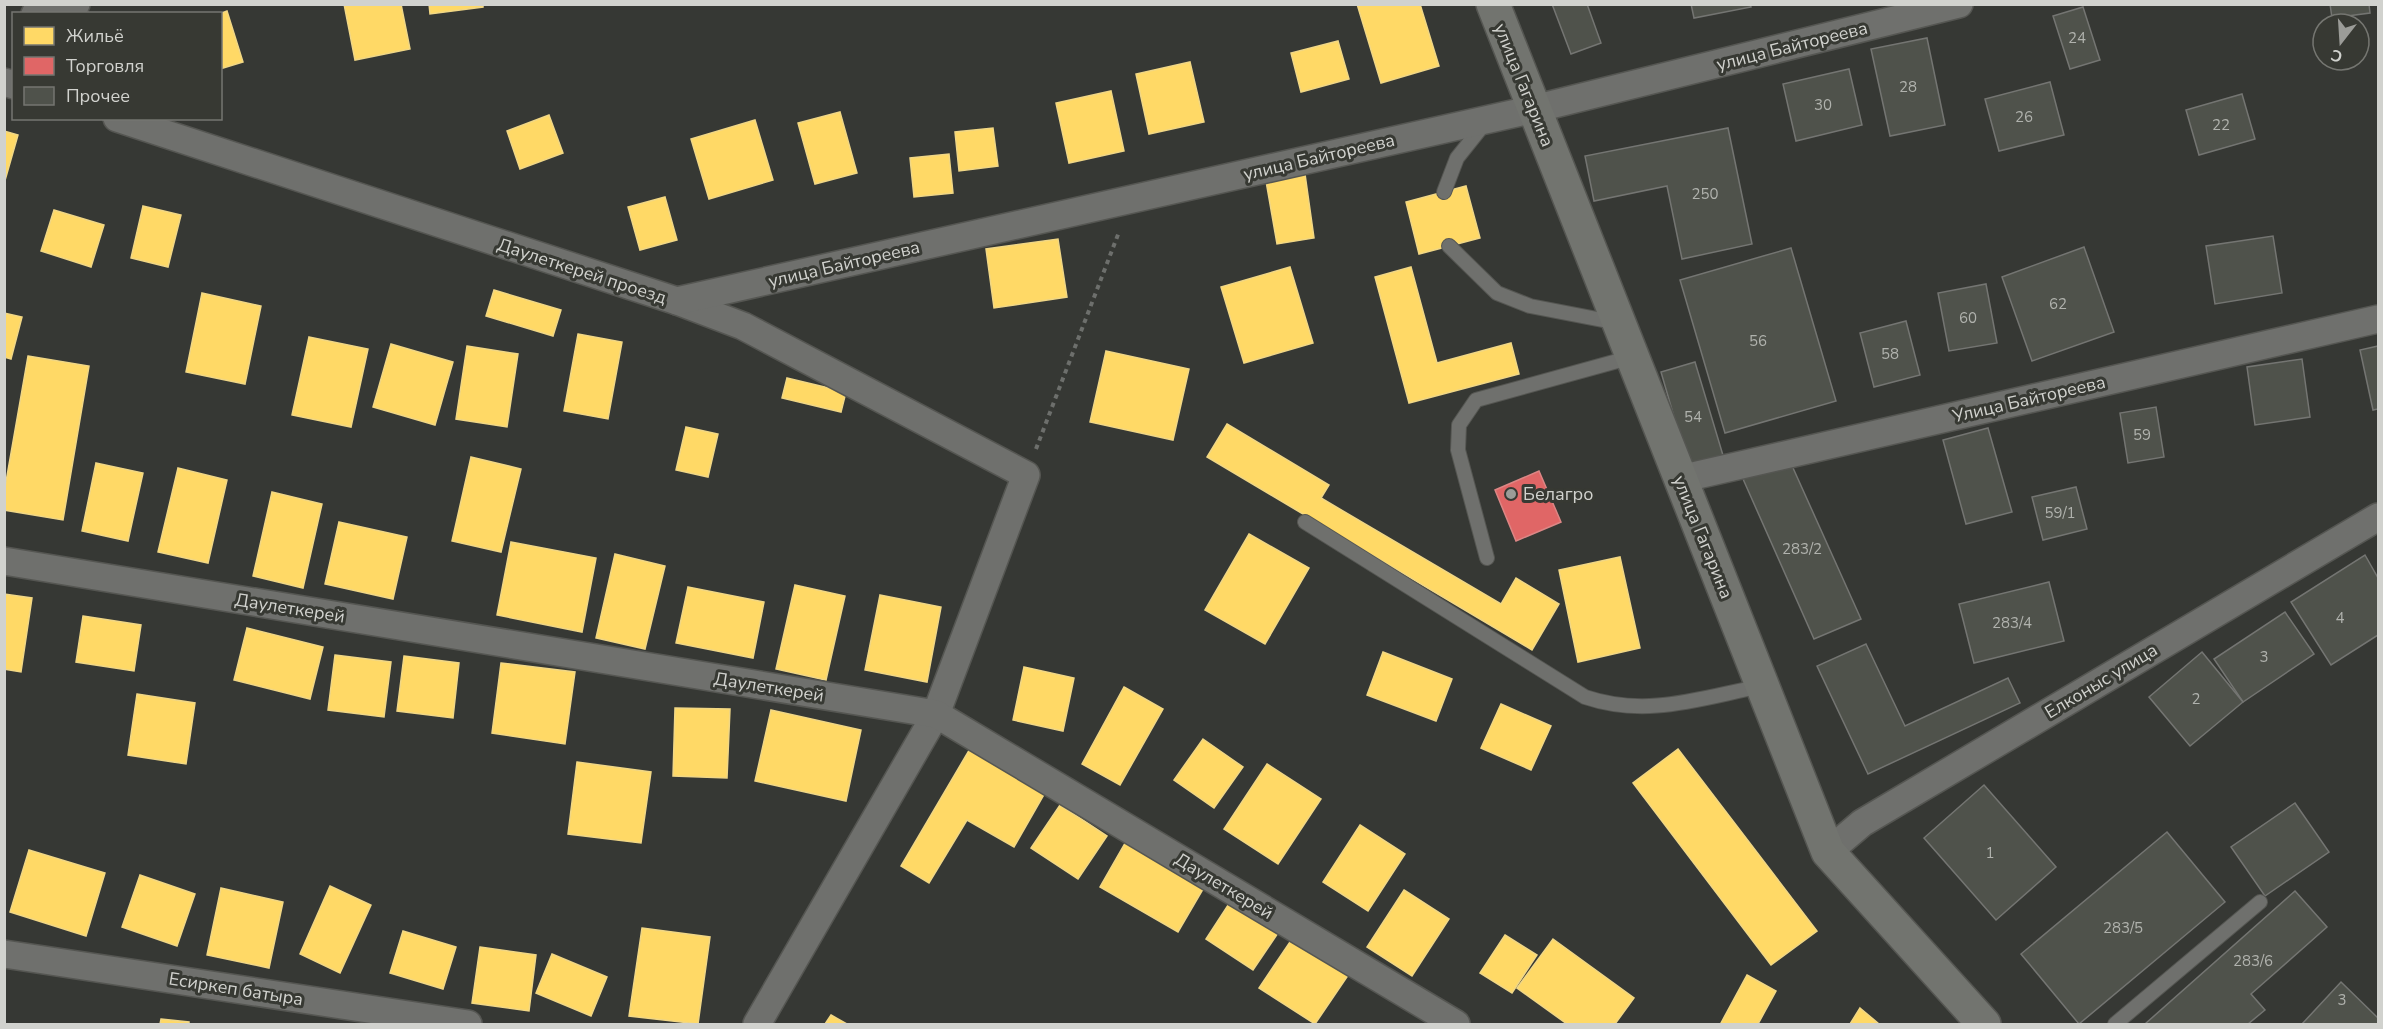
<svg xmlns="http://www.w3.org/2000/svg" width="2383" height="1029" font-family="'Nunito Sans',sans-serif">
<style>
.homes{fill:#ffd966;stroke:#f1d785;stroke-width:1.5}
.shops{fill:#e06666;stroke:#dc8685;stroke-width:1.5}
.building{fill:#4f524b;stroke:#747572;stroke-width:1.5}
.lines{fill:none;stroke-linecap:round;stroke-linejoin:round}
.lane-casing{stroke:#555652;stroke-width:16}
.street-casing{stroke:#555652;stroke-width:30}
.secondary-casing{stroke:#555652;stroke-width:36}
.path{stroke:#6d6f6c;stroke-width:4;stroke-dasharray:4.5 4.5;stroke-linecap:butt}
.lane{stroke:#6f706d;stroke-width:14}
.street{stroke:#6f706d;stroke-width:27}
.secondary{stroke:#72746f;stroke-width:33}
.poi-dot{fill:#9b9c98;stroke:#373933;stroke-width:2}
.labels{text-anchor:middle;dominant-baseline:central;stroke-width:6;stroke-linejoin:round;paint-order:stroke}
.number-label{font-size:15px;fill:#b0b2ad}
.street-label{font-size:18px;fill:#d1d2ce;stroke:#373933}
.poi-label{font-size:18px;fill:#d1d2ce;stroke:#373933;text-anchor:start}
</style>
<rect width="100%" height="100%" fill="#363834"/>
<g class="homes">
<path d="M344,4H401L410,49L355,60Z"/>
<path d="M429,4H483V7L430,14Z"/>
<path d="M1357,4H1420L1439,66L1381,83Z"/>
<path d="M227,11L243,62L220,69L219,14Z"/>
<path d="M1338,41L1349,79L1301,92L1291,53Z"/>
<path d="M1190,62L1204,122L1149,134L1136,74Z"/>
<path d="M1111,91L1124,151L1069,163L1056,103Z"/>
<path d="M840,112L857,173L815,184L798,123Z"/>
<path d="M549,115L563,153L520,169L507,131Z"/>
<path d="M755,120L773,180L709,199L691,139Z"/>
<path d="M993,128L998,166L959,171L955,132Z"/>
<path d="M4,131L18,135L4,184Z"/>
<path d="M949,154L953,193L914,197L910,158Z"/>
<path d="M1305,174L1314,238L1277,244L1266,181Z"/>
<path d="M1466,186L1480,238L1419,254L1406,202Z"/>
<path d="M665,197L677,240L640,250L628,207Z"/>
<path d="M143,206L181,215L168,267L131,258Z"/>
<path d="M54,210L104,225L91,267L41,251Z"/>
<path d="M1058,239L1067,297L994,308L986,249Z"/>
<path d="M1290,267L1313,343L1244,363L1221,287Z"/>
<path d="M1411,267L1437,363L1511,343L1519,374L1409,403L1375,277Z"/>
<path d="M494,290L561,310L553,336L486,316Z"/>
<path d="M202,293L261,306L245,384L186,372Z"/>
<path d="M4,313L22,317L11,359L4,357Z"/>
<path d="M578,334L622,342L608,419L564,411Z"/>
<path d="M309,337L368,349L351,427L292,415Z"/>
<path d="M391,344L453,362L435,425L373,407Z"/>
<path d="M467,346L518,354L507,427L456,419Z"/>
<path d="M1106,351L1189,369L1173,440L1090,422Z"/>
<path d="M28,356L89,366L63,520L4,510V493Z"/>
<path d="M787,378L846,392L841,412L782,398Z"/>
<path d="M1227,424L1329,485L1321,498L1501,604L1516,578L1559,604L1532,650L1207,457Z"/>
<path d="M686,427L718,434L708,477L676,470Z"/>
<path d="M471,457L521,469L501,552L452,541Z"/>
<path d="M96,463L143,473L128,541L82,531Z"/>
<path d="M178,468L227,480L208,563L158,552Z"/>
<path d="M272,492L322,504L303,588L253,576Z"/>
<path d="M339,522L407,537L393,599L325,584Z"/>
<path d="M1249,534L1309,568L1265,644L1205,610Z"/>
<path d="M511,542L596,558L582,632L497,615Z"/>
<path d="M615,554L665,566L645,649L596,638Z"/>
<path d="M1620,557L1640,648L1578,662L1559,570Z"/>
<path d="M795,585L845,596L826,680L776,669Z"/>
<path d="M688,587L764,602L753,658L676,643Z"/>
<path d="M4,594L32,598L21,672L4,669Z"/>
<path d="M880,595L941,607L927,682L865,670Z"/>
<path d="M83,616L141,625L134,671L76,662Z"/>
<path d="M247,628L323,647L310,699L234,680Z"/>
<path d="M1383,652L1452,679L1436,721L1367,695Z"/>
<path d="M335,655L391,662L384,717L328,710Z"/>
<path d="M404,656L459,663L453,718L397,711Z"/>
<path d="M501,663L575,672L565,744L492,733Z"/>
<path d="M1024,667L1074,678L1063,731L1013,720Z"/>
<path d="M1124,687L1163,709L1120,785L1082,764Z"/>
<path d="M137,694L195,703L186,764L128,755Z"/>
<path d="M1501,704L1551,726L1531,770L1481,748Z"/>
<path d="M675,708L730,709L727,778L673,776Z"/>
<path d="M771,710L861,730L846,801L755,781Z"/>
<path d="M1203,739L1243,767L1214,808L1174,780Z"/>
<path d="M971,747L1046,791L1014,847L967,820L929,883L901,866Z"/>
<path d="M1678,749L1817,931L1771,965L1633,783Z"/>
<path d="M577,762L651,772L641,843L568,834Z"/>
<path d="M1267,764L1321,799L1278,864L1224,829Z"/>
<path d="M1060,805L1107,836L1078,879L1031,848Z"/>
<path d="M1360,825L1405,854L1368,911L1323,882Z"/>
<path d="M1128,838L1206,884L1178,932L1100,887Z"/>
<path d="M29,850L105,873L86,936L10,912Z"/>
<path d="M140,875L195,894L177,946L122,927Z"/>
<path d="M330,886L371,905L340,973L300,954Z"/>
<path d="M221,888L283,902L269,968L207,955Z"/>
<path d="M1404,890L1449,919L1412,976L1367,947Z"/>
<path d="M1234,896L1282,927L1253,970L1206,939Z"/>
<path d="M642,928L710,937L698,1024L629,1016Z"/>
<path d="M403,931L456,947L443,989L390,973Z"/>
<path d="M1296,933L1351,971L1315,1024L1259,988Z"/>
<path d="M1505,935L1537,955L1512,993L1480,973Z"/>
<path d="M1553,939L1634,998L1615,1024H1567L1517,988Z"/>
<path d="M480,947L536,955L529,1011L472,1003Z"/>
<path d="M552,954L607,977L591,1016L536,993Z"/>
<path d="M1747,975L1776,991L1758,1024H1724L1721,1023Z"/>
<path d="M1860,1008L1879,1024H1850Z"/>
<path d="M831,1015L847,1024H825Z"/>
<path d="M161,1019L189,1022V1024H160Z"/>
</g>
<path class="shops" d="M1539,471L1561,522L1516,541L1495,490Z"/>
<g class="building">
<path d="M1552,4H1587L1601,43L1571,54Z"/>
<path d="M1691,4H1750L1751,7L1694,18Z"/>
<path d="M2330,4H2369L2370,13L2332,18Z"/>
<path d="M2083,7L2100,60L2070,69L2053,16Z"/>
<path d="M1927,38L1945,125L1890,136L1871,49Z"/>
<path d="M1849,69L1862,125L1796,141L1783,84Z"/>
<path d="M2050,82L2064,135L1999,151L1985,99Z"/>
<path d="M2242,94L2255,139L2199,155L2186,110Z"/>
<path d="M1728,128L1752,244L1682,259L1667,186L1594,201L1585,156Z"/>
<path d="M2273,236L2282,293L2215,304L2206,246Z"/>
<path d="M2084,247L2114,332L2032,361L2002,277Z"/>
<path d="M1791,248L1836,401L1725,433L1680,280Z"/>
<path d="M1986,284L1997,343L1949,351L1938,293Z"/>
<path d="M1906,321L1920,375L1874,387L1860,333Z"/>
<path d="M2378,346V409L2373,410L2360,350Z"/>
<path d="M2302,359L2310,417L2255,425L2247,367Z"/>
<path d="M1695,362L1725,462L1690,472L1661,372Z"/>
<path d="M2156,407L2164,457L2128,463L2120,413Z"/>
<path d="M1988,428L2012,512L1966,524L1943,440Z"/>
<path d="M1789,459L1861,619L1814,639L1743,479Z"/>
<path d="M2076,487L2087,529L2043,540L2032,497Z"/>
<path d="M2365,555L2378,578V635L2331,665L2291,602Z"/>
<path d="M2049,582L2064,641L1974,663L1959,604Z"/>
<path d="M2285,612L2314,654L2243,702L2214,659Z"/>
<path d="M1866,644L1905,726L2008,678L2020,703L1868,774L1817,666Z"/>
<path d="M2202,652L2243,702L2190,746L2149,697Z"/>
<path d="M1984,785L2056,867L1996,920L1924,838Z"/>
<path d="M2295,803L2329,852L2265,896L2231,847Z"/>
<path d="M2167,832L2225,902L2079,1024L2021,954Z"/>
<path d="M2295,891L2327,927L2251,994L2265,1010L2248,1024H2145Z"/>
<path d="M2341,982L2378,1018V1024H2302Z"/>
</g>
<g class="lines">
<defs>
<g id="lane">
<path d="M1444,192L1457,158L1485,123"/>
<path d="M1449,246L1497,293L1530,306L1618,323"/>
<path d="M1305,522L1585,697C1647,718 1700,698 1762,686"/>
<path d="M1487,558L1458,450L1459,425L1476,400L1632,357"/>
<path d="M2115,1024L2260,902"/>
</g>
<g id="street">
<path d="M35,14L76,4"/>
<path d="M4,82L14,85"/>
<path d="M117,118L677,301L743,326L1026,475L936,714L757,1024"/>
<path d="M677,301L1534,109L1959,4"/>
<path d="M1680,479L2378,319"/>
<path d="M4,561L936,714L1456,1024"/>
<path d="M1828,852L1862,823L2378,517"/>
<path d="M4,954L468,1024"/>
</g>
<path id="secondary" d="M1493,4L1828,852L1984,1024"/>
</defs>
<use href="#lane" class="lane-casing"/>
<use href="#street" class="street-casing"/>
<use href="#secondary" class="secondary-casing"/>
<path class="path" d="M1036,449L1119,232"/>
<use href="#lane" class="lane"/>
<use href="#street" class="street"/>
<use href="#secondary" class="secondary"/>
</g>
<circle class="poi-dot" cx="1511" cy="494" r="6"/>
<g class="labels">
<g class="number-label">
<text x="2077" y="38">24</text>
<text x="1908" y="87">28</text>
<text x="1823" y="105">30</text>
<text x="2024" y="117">26</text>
<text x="2221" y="125">22</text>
<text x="1705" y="194">250</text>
<text x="2058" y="304">62</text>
<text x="1968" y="318">60</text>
<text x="1758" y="341">56</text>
<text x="1890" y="354">58</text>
<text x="1693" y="417">54</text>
<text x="2142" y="435">59</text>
<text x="2060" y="513">59/1</text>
<text x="1802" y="549">283/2</text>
<text x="2340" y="618">4</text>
<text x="2012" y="623">283/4</text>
<text x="2264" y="657">3</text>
<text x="2196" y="699">2</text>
<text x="1990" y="853">1</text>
<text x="2123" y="928">283/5</text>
<text x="2253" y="961">283/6</text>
<text x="2342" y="1000">3</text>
</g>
<g class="street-label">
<text transform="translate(1792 46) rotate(-14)">улица Байтореева</text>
<text transform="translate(1524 85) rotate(68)">улица Гагарина</text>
<text transform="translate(1319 157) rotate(-13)">улица Байтореева</text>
<text transform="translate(844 264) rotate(-13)">улица Байтореева</text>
<text transform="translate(582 271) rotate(18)">Даулеткерей проезд</text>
<text transform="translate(2029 399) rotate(-13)">Улица Байтореева</text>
<text transform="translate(1703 537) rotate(68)">улица Гагарина</text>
<text transform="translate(290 608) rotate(9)">Даулеткерей</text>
<text transform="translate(2101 681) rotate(-31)">Елконыс улица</text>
<text transform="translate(769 687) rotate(9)">Даулеткерей</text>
<text transform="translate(1224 886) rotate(31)">Даулеткерей</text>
<text transform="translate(236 989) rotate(9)">Есиркеп батыра</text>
</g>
<g class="poi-label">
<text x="1523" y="494">Белагро</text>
</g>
</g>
<rect width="2383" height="1029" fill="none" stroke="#d1d2ce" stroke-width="12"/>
<rect x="12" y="12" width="210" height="108" fill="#373933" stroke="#757671" stroke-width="1.5"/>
<rect x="24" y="27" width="30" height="18" fill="#ffd966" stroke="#757671" stroke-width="1.5"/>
<text x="66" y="42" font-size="18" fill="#d1d2ce">Жильё</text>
<rect x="24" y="57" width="30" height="18" fill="#e06666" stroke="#757671" stroke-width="1.5"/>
<text x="66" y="72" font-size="18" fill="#d1d2ce">Торговля</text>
<rect x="24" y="87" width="30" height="18" fill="#4f524b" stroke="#757671" stroke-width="1.5"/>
<text x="66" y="102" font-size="18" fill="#d1d2ce">Прочее</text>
<g transform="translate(2341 42) rotate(197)"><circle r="28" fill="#373933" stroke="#757671" stroke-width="1.5"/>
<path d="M0-4.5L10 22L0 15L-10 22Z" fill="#9b9c98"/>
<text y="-9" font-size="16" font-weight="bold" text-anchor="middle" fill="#d1d2ce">С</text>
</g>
</svg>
